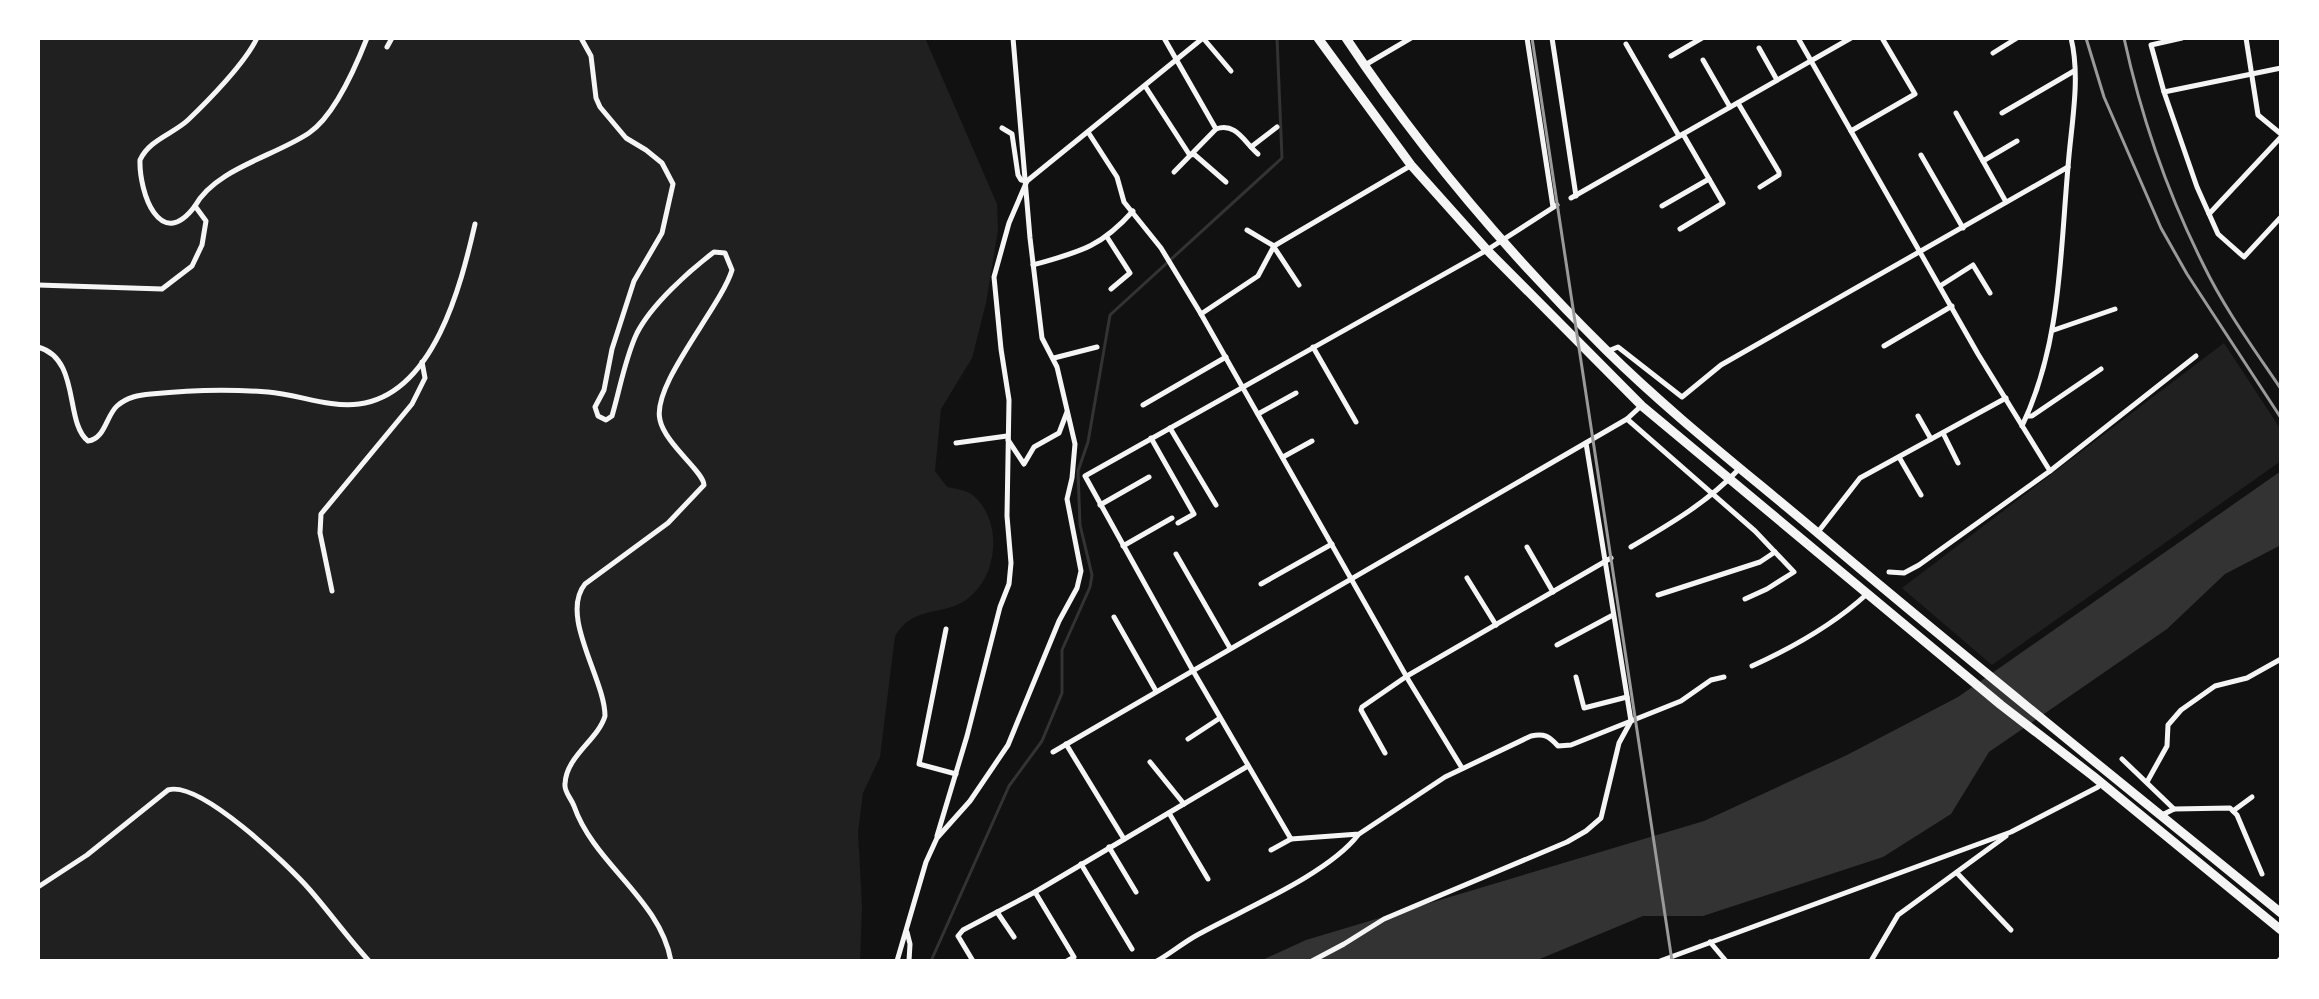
<svg xmlns="http://www.w3.org/2000/svg" width="2319" height="999" font-family="Jost,sans-serif">
<style>
.green{fill:#202020}
.water{fill:#333}
.lines{fill:none;stroke-linecap:round;stroke-linejoin:round}
.stream{stroke:#333;stroke-width:3}
.minor{stroke:#f5f5f5;stroke-width:5}
.tertiary{stroke:#f5f5f5;stroke-width:7}
.trunk{stroke:#f5f5f5;stroke-width:9}
.rail{stroke:#9a9a9a;stroke-width:3}
</style>
<rect width="100%" height="100%" fill="#111"/>
<g class="green">
<path d="M38,38H925L997,204L998,230L986,303L972,358L941,409L935,471L947,487C957,489 968,490 975,497C1001,522 998,569 974,593C948,620 916,601 895,636L880,757L863,793L858,832L862,905L860,961H38Z"/>
<path d="M2224,343L2281,430V461L1992,665L1902,588Z"/>
</g>
<path class="water" d="M2281,471V545L2225,574L2167,629L1989,752L1951,814L1883,857L1703,916H1643L1535,961H1260L1306,940L1704,821L1847,755L1958,697Z"/>
<g class="lines">
<path class="stream" d="M931,961L1009,786L1042,741L1062,693V650L1090,587L1092,575L1080,525L1078,471L1088,442L1110,315L1282,158L1277,38"/>
<g class="minor">
<path d="M581,38L591,56L596,98L600,107L626,138L646,150L662,163L673,184L662,233L634,281L612,349L604,390L595,407L598,416L606,420L612,416C620,389 625,358 637,333C652,304 689,271 714,252L725,253L732,270C721,307 651,385 660,420C665,444 704,472 704,485L668,523L585,584C559,616 605,679 605,716C598,740 566,756 565,784C564,792 571,798 574,806C594,864 660,899 671,961"/>
<path d="M1164,38L1216,129"/>
<path d="M1203,38L1231,71"/>
<path d="M1527,38L1553,207"/>
<path d="M1552,38L1576,196"/>
<path d="M1798,38L1978,354L2050,471L1919,565L1904,573L1889,572"/>
<path d="M2182,38L2151,45L2164,92L2197,187L2218,234L2244,257L2281,217"/>
<path d="M2246,38L2258,115L2281,134"/>
<path d="M1626,44L1679,136"/>
<path d="M387,47L392,38"/>
<path d="M1759,48L1777,80"/>
<path d="M1993,53L2017,38"/>
<path d="M1671,56L1702,38"/>
<path d="M1703,60L1730,107"/>
<path d="M1365,65L1411,38"/>
<path d="M1145,86L1189,154L1195,155L1226,182"/>
<path d="M2164,92L2281,68"/>
<path d="M1738,103L1779,172V175L1760,187"/>
<path d="M1956,113L2006,202"/>
<path d="M2002,113L2074,71"/>
<path d="M1002,128L1012,134L1018,175L1021,180L1027,181"/>
<path d="M1851,131L1915,94L1882,38"/>
<path d="M1088,132L1117,177L1124,202L1161,248L1201,314L1409,681L1462,768"/>
<path d="M1251,147L1277,127"/>
<path d="M1921,155L1963,228"/>
<path d="M1983,161L2017,141"/>
<path d="M1174,172L1216,129C1236,122 1244,142 1258,154"/>
<path d="M1571,198L1851,38"/>
<path d="M1557,205L1487,250L1085,476L1192,669L1291,839L1359,834L1445,777L1531,736C1544,733 1549,736 1558,746L1571,745L1681,701L1711,680L1724,677"/>
<path d="M195,206C215,169 275,156 309,133C334,116 356,66 367,38"/>
<path d="M1662,206L1709,179"/>
<path d="M2209,214L2281,137"/>
<path d="M1680,229L1723,203L1683,134"/>
<path d="M1247,230L1274,246L1410,166"/>
<path d="M1107,237L1130,273L1111,289"/>
<path d="M1274,247L1299,285"/>
<path d="M1033,265C1079,252 1100,248 1133,211"/>
<path d="M38,285L162,289L192,266L202,245L206,221L195,206C160,253 139,192 140,160C149,140 173,134 188,120C209,100 245,63 257,38"/>
<path d="M1940,286L1973,265L1990,293"/>
<path d="M1201,314L1258,276L1274,246"/>
<path d="M2054,330L2115,309"/>
<path d="M1884,346L1952,306"/>
<path d="M38,347C81,359 64,422 88,441C105,439 106,416 117,406C127,397 139,395 151,394C189,390 230,389 268,392C297,394 329,408 359,404C434,394 461,285 475,224"/>
<path d="M1313,347L1356,422"/>
<path d="M1608,351L1618,347L1682,397L1721,365L2068,167"/>
<path d="M1054,358L1097,347"/>
<path d="M1143,405L1226,357"/>
<path d="M1258,414L1296,393"/>
<path d="M1918,416L1931,439"/>
<path d="M2027,416H2032L2101,369"/>
<path d="M1627,419L1641,406"/>
<path d="M2022,426C2061,344 2060,256 2068,167C2071,125 2081,79 2071,38"/>
<path d="M1170,428L1216,505"/>
<path d="M1943,433L1958,463"/>
<path d="M1151,438L1194,514L1178,523"/>
<path d="M1008,440L1024,464L1034,447L1059,433L1067,412"/>
<path d="M956,443L1007,436"/>
<path d="M1283,457L1312,441"/>
<path d="M1899,457L1921,495"/>
<path d="M2050,471L2196,356"/>
<path d="M1100,505L1149,477"/>
<path d="M1818,532L1860,478L2006,398"/>
<path d="M1123,546L1172,518"/>
<path d="M1527,547L1553,592"/>
<path d="M1631,547C1670,524 1708,502 1739,469"/>
<path d="M1176,554L1230,648"/>
<path d="M1467,578L1496,625"/>
<path d="M1261,584L1332,544"/>
<path d="M332,591L320,533L321,514L412,404L425,378L422,362"/>
<path d="M1658,595L1760,562L1775,552"/>
<path d="M1114,617L1156,691"/>
<path d="M946,629L919,764L956,774"/>
<path d="M1557,645L1613,615"/>
<path d="M1752,666C1794,647 1833,625 1867,594"/>
<path d="M1576,677L1584,708L1627,697"/>
<path d="M1188,739L1220,718"/>
<path d="M1066,744L1124,839"/>
<path d="M1053,752L1627,419L1755,531L1794,572L1767,589L1745,599"/>
<path d="M1385,753L1361,710L1362,707L1407,676L1611,558"/>
<path d="M2122,759L2174,809"/>
<path d="M1150,762L1184,804"/>
<path d="M2147,782L2167,746L2168,725L2181,710L2215,686L2247,678L2281,659"/>
<path d="M2233,811L2252,797"/>
<path d="M1169,813L1208,879"/>
<path d="M2162,815L2174,809L2230,808L2237,815L2262,874"/>
<path d="M937,836L967,736L1000,607L1009,584L1011,563L1007,516L1009,400L1001,349L994,277L1009,223L1027,181L1203,38"/>
<path d="M1109,847L1136,892"/>
<path d="M1271,850L1291,839"/>
<path d="M1081,864L1132,949"/>
<path d="M1957,873L2011,930"/>
<path d="M38,887L87,855L168,790C200,780 288,865 310,890C330,913 348,938 369,961"/>
<path d="M1035,892L1074,957L1067,961"/>
<path d="M997,912L1014,937"/>
<path d="M907,932L910,944L909,961"/>
<path d="M1710,942L1726,961"/>
<path d="M897,961L926,862L937,838L970,801L1008,745L1059,621L1077,588L1081,571L1067,499L1072,478L1075,444L1057,367L1042,338L1030,238L1013,38"/>
<path d="M973,961L958,936L963,930L1035,892L1248,766"/>
<path d="M1157,961C1171,953 1184,942 1199,934C1244,909 1328,874 1358,835"/>
<path d="M1312,961L1344,944L1384,919L1567,842L1586,831L1601,818L1619,743L1631,721L1586,443"/>
<path d="M1660,961L2011,832L2098,787"/>
<path d="M1871,961L1898,915L2006,836"/>
</g>
<path class="tertiary" d="M2280,961L2281,960"/>
<g class="trunk">
<path d="M1318,38L1411,165L1487,250L1642,406L2001,705L2093,776L2281,930"/>
<path d="M1346,38C1421,151 1510,255 1606,350C1675,418 1752,477 1826,540C1976,667 2129,789 2281,913"/>
</g>
<g class="rail">
<path d="M1532,38L1672,961"/>
<path d="M2086,38L2104,97L2161,228L2187,274L2281,418"/>
<path d="M2124,38C2141,116 2167,192 2203,264C2224,308 2254,349 2281,389"/>
</g>
</g>
<rect width="2319" height="999" fill="none" stroke="#ffffff" stroke-width="80"/>
</svg>
